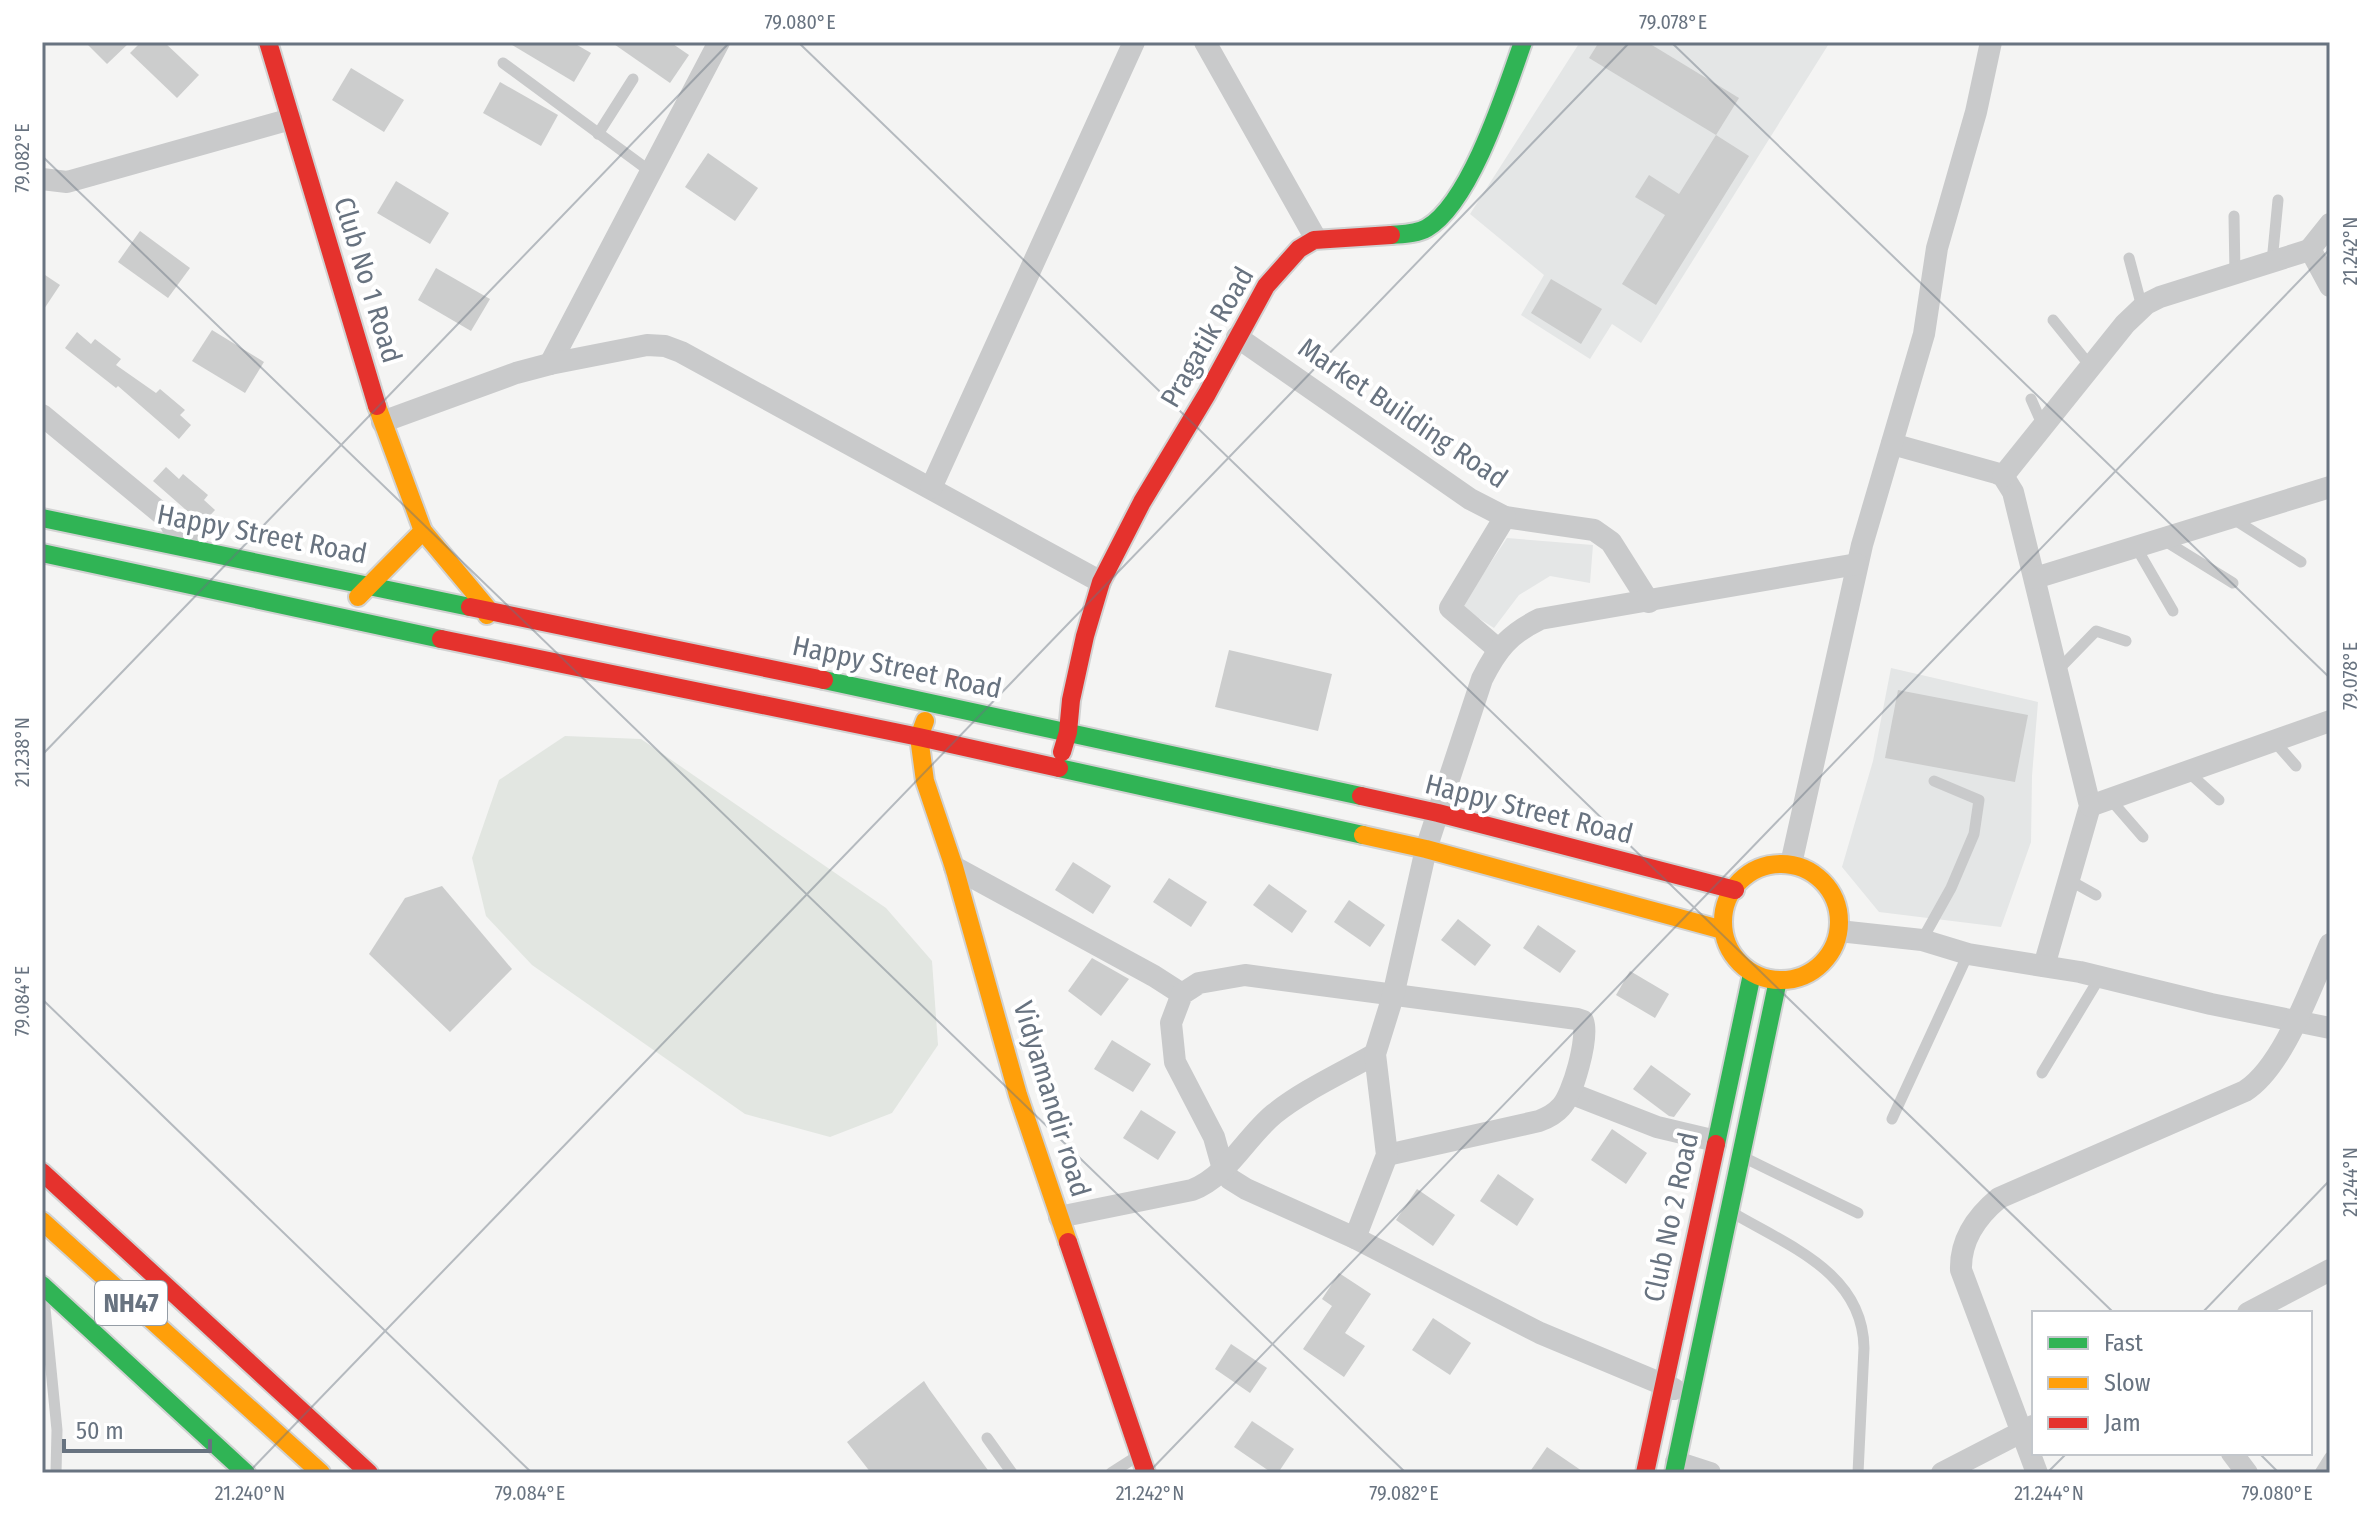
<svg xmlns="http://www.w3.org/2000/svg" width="2372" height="1515" font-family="'Fira Sans Condensed',sans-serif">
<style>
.built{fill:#e4e6e6}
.green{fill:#e2e6e1}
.building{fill:#cccdcd}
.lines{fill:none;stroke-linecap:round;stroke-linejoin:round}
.fast-casing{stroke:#d1d2d2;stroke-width:22}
.slow-casing{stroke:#d1d2d2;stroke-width:22}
.jam-casing{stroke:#d1d2d2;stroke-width:22}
.lane{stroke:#c9cacb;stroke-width:11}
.street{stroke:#c9cacb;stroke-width:22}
.fast{stroke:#30b455;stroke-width:18}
.slow{stroke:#ff9f0a;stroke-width:18}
.jam{stroke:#e5322d;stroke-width:18}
.ticks{fill:none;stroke:#687380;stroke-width:2;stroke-opacity:0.45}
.labels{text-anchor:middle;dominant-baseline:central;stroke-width:8;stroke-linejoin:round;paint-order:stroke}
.shield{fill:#fff;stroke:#959da6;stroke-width:2}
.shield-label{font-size:26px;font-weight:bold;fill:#687380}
.street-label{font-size:28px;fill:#687380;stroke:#fff}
.neatline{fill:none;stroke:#687380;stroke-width:3}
.ticks-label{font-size:20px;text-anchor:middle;fill:#687380}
</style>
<rect width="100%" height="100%" fill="#f4f4f3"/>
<g class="built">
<path d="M1580,42H1830L1641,343L1612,324L1590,359L1521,315L1544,275L1470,214Z"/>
<path d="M1507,538L1593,545L1590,583L1550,576L1519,595L1494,628L1461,607Z"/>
<path d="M1891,668L2038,702L2032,776L2031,842L2001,927L1879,912L1842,867L1873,761Z"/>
</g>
<path class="green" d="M565,736L641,739L886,908L932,961L938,1045L892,1113L830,1137L745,1114L532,965L486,916L472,858L499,780Z"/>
<g class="building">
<path d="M85,42H130L107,64Z"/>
<path d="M141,42H164L199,75L177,98L130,53Z"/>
<path d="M507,42H572L591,53L574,82Z"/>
<path d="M611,42H670L689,55L670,83Z"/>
<path d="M1599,42H1647L1739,98L1716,135L1589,58Z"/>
<path d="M351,68L404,100L384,132L332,100Z"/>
<path d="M500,82L558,115L541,146L483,113Z"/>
<path d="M1716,135L1749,156L1656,305L1622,284L1665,215L1635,197L1649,175L1679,194Z"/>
<path d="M708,153L758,188L735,221L685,187Z"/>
<path d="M396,181L449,213L430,244L377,213Z"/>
<path d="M140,231L190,268L168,298L118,262Z"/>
<path d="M436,268L490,299L471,331L418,300Z"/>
<path d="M42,273L60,285L42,312Z"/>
<path d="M1551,279L1602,309L1581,344L1531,313Z"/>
<path d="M212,330L264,362L245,393L192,361Z"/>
<path d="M77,332L91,344L95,339L121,359L116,365L156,393L160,389L185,410L180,415L191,425L179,439L118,386L116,388L65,348Z"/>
<path d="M166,467L179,479L183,474L208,495L204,500L215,510L202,524L153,481Z"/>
<path d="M1229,650L1332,674L1318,731L1215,707Z"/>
<path d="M1898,690L2028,715L2015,782L1885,758Z"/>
<path d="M1073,862L1111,886L1093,914L1055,890Z"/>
<path d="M1169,878L1207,902L1191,927L1153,902Z"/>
<path d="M1269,884L1307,911L1292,933L1253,905Z"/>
<path d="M442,886L512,969L450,1032L369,954L405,898Z"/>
<path d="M1349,900L1385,925L1370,947L1334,922Z"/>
<path d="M1458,919L1491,945L1475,966L1441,940Z"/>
<path d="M1538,925L1576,951L1560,973L1523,948Z"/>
<path d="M1092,958L1129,979L1101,1016L1068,991Z"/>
<path d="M1630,971L1669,994L1655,1018L1616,995Z"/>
<path d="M1112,1040L1151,1064L1133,1092L1094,1069Z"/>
<path d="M1651,1065L1691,1094L1674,1117L1669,1116L1633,1089Z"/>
<path d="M1141,1110L1176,1132L1158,1160L1123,1138Z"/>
<path d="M1612,1129L1647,1153L1626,1184L1591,1160Z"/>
<path d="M1498,1174L1534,1199L1517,1226L1480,1201Z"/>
<path d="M1417,1189L1455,1215L1433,1246L1396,1220Z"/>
<path d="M1339,1273L1371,1294L1345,1333L1365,1346L1344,1377L1303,1349L1332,1306L1322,1299Z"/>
<path d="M1433,1318L1471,1343L1450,1375L1412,1350Z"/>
<path d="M1231,1344L1267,1368L1250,1393L1215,1369Z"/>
<path d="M924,1381L929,1389L990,1473H871L847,1442Z"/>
<path d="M1252,1421L1294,1449L1278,1473H1272L1234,1447Z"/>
<path d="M1547,1447L1585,1473H1529Z"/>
</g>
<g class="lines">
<defs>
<g id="fast">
<path d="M1391,235C1402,234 1417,234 1427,228C1471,202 1506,90 1523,42"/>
<path d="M42,518L470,607"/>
<path d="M42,553L441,639"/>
<path d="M824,680L1361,796"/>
<path d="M1059,768L1363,835"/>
<path d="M1716,1144L1752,974"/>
<path d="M42,1285L246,1473"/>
<path d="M1674,1473L1778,980"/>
</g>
<g id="slow">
<path d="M377,406L423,531L488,609L487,615"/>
<path d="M358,597L423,531"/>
<path d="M925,721L919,737L925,781L954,867L1018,1095L1068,1242"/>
<path d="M1363,835L1426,849L1723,930"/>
<circle cx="1781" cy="922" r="58"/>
<path d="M42,1221L321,1473"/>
</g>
<g id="jam">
<path d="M268,42L377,406"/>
<path d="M470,607L824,680"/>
<path d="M441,639L919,737L1059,768"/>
<path d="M1062,752L1068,732L1071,700L1085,636L1101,582L1142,502L1207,394L1266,286L1299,249L1314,240L1391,235"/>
<path d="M1361,796L1438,813L1735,890"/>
<path d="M42,1172L369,1473"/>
<path d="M1068,1242L1146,1473"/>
<path d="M1645,1473L1716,1144"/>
</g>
</defs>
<use href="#fast" class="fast-casing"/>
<use href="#slow" class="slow-casing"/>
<use href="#jam" class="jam-casing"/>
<g class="lane">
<path d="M503,63L651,172"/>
<path d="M598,134L633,79"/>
<path d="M2234,216L2235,274"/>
<path d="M2129,258L2142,307"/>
<path d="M2272,262L2278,200"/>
<path d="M2053,320L2091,367"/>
<path d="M2031,399L2043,426"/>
<path d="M2232,518L2301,562"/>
<path d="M2162,539L2233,583"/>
<path d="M2136,547L2173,611"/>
<path d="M2058,670L2096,631L2126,641"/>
<path d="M2274,741L2296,766"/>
<path d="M2187,771L2219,800"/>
<path d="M2110,799L2143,837"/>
<path d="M2069,880L2096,895"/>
<path d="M1922,940L1951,888L1974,834L1979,800L1934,781"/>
<path d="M2042,1073L2100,977"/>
<path d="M1892,1119L1968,954"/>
<path d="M1743,1157L1858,1213"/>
<path d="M1733,1213C1789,1246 1863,1273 1864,1348L1858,1473"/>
<path d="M44,1298L57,1430L56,1473"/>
<path d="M987,1438L1012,1473"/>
<path d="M1111,1473L1136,1457"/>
<path d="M2320,1473L2330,1457"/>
</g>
<g class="street">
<path d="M1205,42L1316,239"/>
<path d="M42,179L67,182L291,119"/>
<path d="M2310,249L2330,286"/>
<path d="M1237,337L1470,499L1505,517L1594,530L1611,542L1649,602"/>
<path d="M550,364L719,42"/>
<path d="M42,415L168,519L178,537L198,547"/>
<path d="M382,422L516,373L550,364L647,345L665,346L681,352L1101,582"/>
<path d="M1892,444L1996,473L2003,476L2013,492L2090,806L2044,966"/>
<path d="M2003,476L2125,324L2146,304L2160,297L2306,251L2310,249L2330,224"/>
<path d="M931,488L1134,42"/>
<path d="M2035,578L2330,487"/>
<path d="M1499,650L1450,608L1505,517"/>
<path d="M2090,806L2330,721"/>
<path d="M1791,864L1862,545L1924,334L1937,248L1976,112L1991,42"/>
<path d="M954,867L1154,976L1182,994"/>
<path d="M1839,931L1922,940L1968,954L2080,972L2211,1004L2330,1028"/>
<path d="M1570,1093L1657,1127L1716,1141"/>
<path d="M1387,1155L1539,1121C1547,1118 1555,1114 1561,1107C1573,1095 1589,1037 1583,1021L1577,1019L1245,975L1199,983L1182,994L1171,1023L1175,1062L1214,1137L1223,1169L1230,1179L1246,1189L1355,1238L1540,1333L1674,1389"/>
<path d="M1059,1217L1192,1190C1228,1176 1245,1138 1274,1114C1304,1090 1342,1073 1375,1054"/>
<path d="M1355,1238L1387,1155L1375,1054L1393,996L1426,849L1482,679C1497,649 1509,634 1540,619L1857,564"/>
<path d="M2248,1313L2330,1270"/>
<path d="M2232,1453L2247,1473"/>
<path d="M1676,1462L1710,1473"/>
<path d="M1942,1473L2033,1426"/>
<path d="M2037,1473L1961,1270C1960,1240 1976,1217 1999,1198L2245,1091C2284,1066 2311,986 2330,944"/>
</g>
<use href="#fast" class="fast"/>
<use href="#slow" class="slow"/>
<use href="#jam" class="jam"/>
</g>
<path class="ticks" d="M798,42L2114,1313M1671,42L2330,678M42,156L1406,1473M42,755L730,42M42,999L532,1473M2202,1313L2330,1180M2259,1453L2279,1473M248,1473L1630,42M1148,1473L2330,249M2047,1473L2067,1453"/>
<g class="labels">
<rect class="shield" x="95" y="1281" width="72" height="44" rx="6"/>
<g class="shield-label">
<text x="131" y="1303">NH47</text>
</g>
<g class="street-label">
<text transform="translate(368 280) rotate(73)">Club No 1 Road</text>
<text transform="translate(1207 337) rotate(-60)">Pragatik Road</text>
<text transform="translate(1403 413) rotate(34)">Market Building Road</text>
<text transform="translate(262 534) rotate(11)">Happy Street Road</text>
<text transform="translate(897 667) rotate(12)">Happy Street Road</text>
<text transform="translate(1529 809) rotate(14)">Happy Street Road</text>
<text transform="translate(1052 1099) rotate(73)">Vidyamandir road</text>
<text transform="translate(1671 1217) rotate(-78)">Club No 2 Road</text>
</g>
</g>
<rect width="2372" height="1515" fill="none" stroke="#ffffff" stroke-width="88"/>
<rect x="2032" y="1311" width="280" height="144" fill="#ffffff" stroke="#c3c7cc" stroke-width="2"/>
<rect x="2048" y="1337" width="40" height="12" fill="#30b455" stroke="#c3c7cc" stroke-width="2"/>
<text x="2104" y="1351" font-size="24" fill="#687380">Fast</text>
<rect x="2048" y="1377" width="40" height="12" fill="#ff9f0a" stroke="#c3c7cc" stroke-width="2"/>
<text x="2104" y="1391" font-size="24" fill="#687380">Slow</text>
<rect x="2048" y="1417" width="40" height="12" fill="#e5322d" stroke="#c3c7cc" stroke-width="2"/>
<text x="2104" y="1431" font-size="24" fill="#687380">Jam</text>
<path d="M64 1439v12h146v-12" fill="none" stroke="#687380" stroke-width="4"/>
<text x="76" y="1439" font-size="24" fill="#687380" stroke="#ffffff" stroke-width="6" paint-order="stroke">50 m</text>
<rect x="44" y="44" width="2284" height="1427" class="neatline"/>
<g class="ticks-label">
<text x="800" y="29">79.080°E</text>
<text x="1673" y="29">79.078°E</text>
<text transform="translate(22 158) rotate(-90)" y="7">79.082°E</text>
<text transform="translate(2350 251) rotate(-90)" y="7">21.242°N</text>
<text transform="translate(2350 676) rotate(-90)" y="7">79.078°E</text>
<text transform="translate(22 752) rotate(-90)" y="7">21.238°N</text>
<text transform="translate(22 1001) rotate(-90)" y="7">79.084°E</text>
<text transform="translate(2350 1182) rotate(-90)" y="7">21.244°N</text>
<text x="250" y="1500">21.240°N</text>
<text x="530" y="1500">79.084°E</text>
<text x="1150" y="1500">21.242°N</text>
<text x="1404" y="1500">79.082°E</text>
<text x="2049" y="1500">21.244°N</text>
<text x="2277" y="1500">79.080°E</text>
</g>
</svg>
